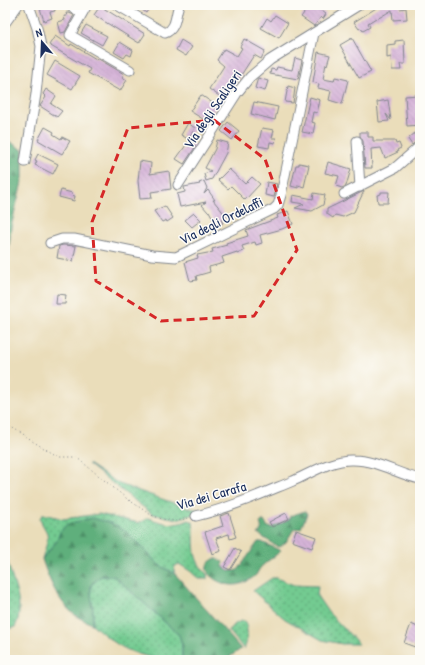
<svg xmlns="http://www.w3.org/2000/svg" width="425" height="665" font-family="'Patrick Hand',sans-serif">
<style>
.grass{fill:url(#grass-dots);stroke:#477d78}
.forest{fill:url(#forest-firs);stroke:#3c6f6c}
.building{fill:url(#building-back-hatch)}
.lines{fill:none;stroke-linecap:round;stroke-linejoin:round}
.minor-casing{stroke:#82868c;stroke-width:11}
.path{stroke:#82868c;stroke-width:1;stroke-dasharray:1 3;stroke-linecap:butt}
.minor{stroke:#fff;stroke-width:9}
.marked{fill:none;stroke:#d62828;stroke-width:3;stroke-dasharray:8 5;stroke-linejoin:round}
.labels{text-anchor:middle;dominant-baseline:central;stroke-width:3;stroke-linejoin:round;paint-order:stroke}
.street-label{font-size:14px;fill:#1b2f5e;stroke:#fdfcf7}
</style>
<defs>
<pattern id="grass-dots" width="8" height="8" patternUnits="userSpaceOnUse"><rect width="8" height="8" fill="#73cb91"/><path d="M2 2h.1M6 6h.1" fill="none" stroke="#5ea57a" stroke-width="1.8" stroke-linecap="round"/></pattern>
<pattern id="forest-firs" width="22" height="20" patternUnits="userSpaceOnUse"><rect width="22" height="20" fill="#5eaf7b"/><path d="M5 1l3.5 6h-7zM16 11l3.5 6h-7z" fill="#4d8f68"/></pattern>
<pattern id="building-back-hatch" width="6" height="6" patternUnits="userSpaceOnUse"><rect width="6" height="6" fill="#d6b4d8"/><path d="M-1 5l2 2M0 0l6 6M5-1l2 2" fill="none" stroke="#b79bbc"/></pattern>
</defs>
<rect width="100%" height="100%" fill="#fdfcf7"/>
<filter id="ink" filterUnits="userSpaceOnUse"><feTurbulence type="fractalNoise" baseFrequency=".025" numOctaves="2"/><feDisplacementMap in="SourceGraphic" scale="8" xChannelSelector="R" yChannelSelector="G"/><feConvolveMatrix kernelMatrix="1 2 1 2 8 2 1 2 1" color-interpolation-filters="sRGB"/></filter>
<filter id="wash" filterUnits="userSpaceOnUse"><feTurbulence type="fractalNoise" baseFrequency=".012" numOctaves="4" result="noise"/><feDisplacementMap in="SourceGraphic" scale="16" xChannelSelector="R" yChannelSelector="G"/><feGaussianBlur stdDeviation="0.9" result="paint"/><feColorMatrix in="noise" values="0 0 0 0 0 0 0 0 0 0 0 0 0 0 0 0 0 1.4 0 .05"/><feComposite in="paint" operator="in"/></filter>
<g filter="url(#wash)">
<rect width="100%" height="100%" fill="#eaddba"/>
<g class="grass">
<path d="M88,464L119,484L188,508L200,510L191,515L177,519L152,514Z"/>
<path d="M99,514L139,523L148,518C163,523 174,527 189,520L193,522C196,544 190,558 207,574V579H199L190,571L179,564L175,566L174,571L175,574L159,565L126,531L60,532L57,541L42,559C44,551 49,541 47,533C45,528 41,524 40,518L42,515H49L63,519Z"/>
<path d="M5,545C6,552 7,560 9,567C14,586 25,608 15,627L8,629L5,626Z"/>
<path d="M101,576H114L179,635L182,644V660C158,660 134,656 114,642C106,637 99,630 92,624C95,611 90,599 91,585Z"/>
<path d="M272,578H276L294,585L318,586L317,596L328,612L359,644H342L322,640L285,619L253,591Z"/>
<path d="M241,621H245C248,629 248,642 244,649L229,631L235,624Z"/>
</g>
<g class="forest">
<path d="M7,140L23,150V178L11,227L7,272L5,274V141Z"/>
<path d="M305,511L307,514L301,528L294,529L286,542L280,547C270,544 272,542 264,538C262,536 260,535 258,534C262,530 262,528 260,523L262,521H264L267,526L271,528L290,519V516Z"/>
<path d="M92,518L111,523L126,531L159,565L175,574L241,649L225,660H182V644L179,635L114,576H101L91,585C90,599 95,611 92,624C86,621 80,619 75,615C58,602 48,578 42,559L57,541L60,532L67,524Z"/>
<path d="M258,542H262L281,551C275,556 267,561 261,567C259,569 258,572 256,575C253,578 245,583 240,584C223,590 191,569 216,558L223,562V567L231,571L238,570Z"/>
</g>
<g id="blocks">
<g class="building">
<path d="M39,5H54L55,11L50,12L52,18L44,21Z"/>
<path d="M129,5H151L146,13L140,8L138,10Z"/>
<path d="M302,5H314L326,14L323,19L321,17L314,26L301,17L307,9Z"/>
<path d="M381,5H400V9L406,8L407,19L393,20L392,10L377,19L376,18L368,23L370,27L363,31L361,28L359,29L354,22Z"/>
<path d="M100,6L145,34L139,43L94,15Z"/>
<path d="M66,13H69L74,15L65,32L61,33L58,22L65,20L64,16H67Z"/>
<path d="M275,15L288,23L279,38L261,28L267,18L271,21Z"/>
<path d="M86,25L107,36L102,45L81,33Z"/>
<path d="M55,36L70,46L71,44L96,59L97,58L124,74L122,77L127,80L120,91L88,73L90,69L49,45Z"/>
<path d="M352,38L371,72L359,78L340,45Z"/>
<path d="M244,39L265,51L261,59L254,55L225,100L209,89L224,66L217,60L224,49L237,56L242,48L240,47Z"/>
<path d="M181,40L192,47L186,56L176,50Z"/>
<path d="M404,40L405,64H400L401,70H392L391,57L387,58V45L395,44V41Z"/>
<path d="M120,42L133,50L131,56L127,54L124,58L114,52Z"/>
<path d="M318,52L330,55L327,65L326,64L323,79L334,81L335,77L348,80L342,104L329,100L331,91L318,88L319,84L313,82Z"/>
<path d="M295,58L302,60L298,79L270,74L271,69L276,70L277,67L292,70Z"/>
<path d="M55,61L80,76L72,89L47,75Z"/>
<path d="M258,78L268,81L265,91L255,88Z"/>
<path d="M288,86L295,88L293,103L285,102Z"/>
<path d="M46,89L56,96L51,104L62,111L57,117L40,106L46,97L43,94Z"/>
<path d="M201,95L217,106L206,121L190,111Z"/>
<path d="M418,95L420,125L407,126L405,96Z"/>
<path d="M310,97L320,100L317,113L313,112L311,122L315,123L313,134L302,132Z"/>
<path d="M388,100L391,120L386,114L389,121L379,122L377,102Z"/>
<path d="M254,102L278,107L275,120L251,114Z"/>
<path d="M228,122L239,131L232,140L221,131Z"/>
<path d="M188,123L195,128L188,139L181,135Z"/>
<path d="M45,127L54,132L53,134L61,139L62,137L70,141L62,154L38,140Z"/>
<path d="M262,128L274,130L272,138H276L275,143L270,142L269,148L258,146Z"/>
<path d="M360,132H368V137H373V141H395L396,144L399,143L401,148L397,150L398,152L385,158L381,148L371,149L372,168H365L363,141L360,136Z"/>
<path d="M416,132L420,136V138L412,145L408,139Z"/>
<path d="M217,140L228,143L226,153L212,179L206,181L204,174L211,171L205,168L215,149Z"/>
<path d="M189,141L196,146L184,164L176,159Z"/>
<path d="M38,154L58,164L53,174L35,165L37,161L35,160Z"/>
<path d="M140,161L151,163L150,174L169,171L171,189L151,192L152,198L140,199L138,181Z"/>
<path d="M328,162L351,169L346,186L342,188L336,186L339,176L325,173Z"/>
<path d="M299,163L309,165L304,187L298,185V188L291,186L296,165H299Z"/>
<path d="M229,169L245,184L252,177L260,184L245,200L231,186L228,189L218,180Z"/>
<path d="M204,181L207,188L204,194L208,190L215,200H213L222,211L226,217L221,220L223,223L217,226L209,211L208,212L202,205L206,202L180,207L177,194L185,192L184,187L200,184L199,183Z"/>
<path d="M267,182L277,184L274,197L265,195Z"/>
<path d="M61,190L72,193V195L75,196L74,201L59,197Z"/>
<path d="M364,191L354,212L343,217L335,215L333,218L327,214V209Z"/>
<path d="M381,192H389L388,203H378L377,195L381,194Z"/>
<path d="M314,193L325,195L323,205L312,211L295,208L304,204L292,202L293,195L313,199Z"/>
<path d="M165,206L173,218L167,222L166,220L162,222L154,211Z"/>
<path d="M288,211L293,224L282,229L260,235L262,243L256,245L255,242L242,246L244,251L237,254V252L222,257L224,263L209,267L210,272L196,276L197,280L190,281L185,262L198,258L197,255L213,252L212,249L227,245L226,243L248,236L246,230L278,218L277,215Z"/>
<path d="M194,213L201,220L192,227L185,220Z"/>
<path d="M63,245L76,246L73,261L57,258L59,246Z"/>
<path d="M57,294L66,295L65,304H56Z"/>
<path d="M229,513L235,532H234L236,537L230,539L229,534L216,538L221,551L212,554L205,532L223,526L220,516Z"/>
<path d="M286,513L289,519L272,527L269,522Z"/>
<path d="M296,530L316,537L312,548L292,541Z"/>
<path d="M235,548L241,552L230,570L224,567Z"/>
<path d="M411,624L420,628V635L415,647L404,643Z"/>
</g>
</g>
</g>
<g filter="url(#ink)">
<use href="#blocks" fill-opacity="0" stroke="#82868c" stroke-width="1"/>
<g class="lines">
<defs>
<g id="minor">
<path d="M68,5L82,13"/>
<path d="M87,5L70,35L130,70"/>
<path d="M117,5L165,33C177,29 175,14 179,5"/>
<path d="M5,23L18,5"/>
<path d="M357,141L360,187"/>
<path d="M25,162L36,94L41,46L37,28L29,5"/>
<path d="M178,185L237,93L250,77L270,60L359,5"/>
<path d="M344,194L395,168L420,146"/>
<path d="M50,243L62,239H74L152,255L176,257L274,209L278,205L281,195L314,33"/>
<path d="M196,516C230,508 261,494 293,481C311,473 333,459 353,460C377,460 397,474 420,479"/>
</g>
</defs>
<use href="#minor" class="minor-casing"/>
<path class="path" d="M5,425L59,457H76L126,498L151,515L162,519L177,521L188,518"/>
<use href="#minor" class="minor"/>
</g>
</g>
<path class="marked" d="M214,120L265,159L297,250L254,316L161,321L96,281L92,222L128,128Z"/>
<g class="labels">
<g class="street-label">
<text transform="translate(212 109) rotate(-56)">Via degli Scaligeri</text>
<text transform="translate(221 220) rotate(-26)">Via degli Ordelaffi</text>
<text transform="translate(211 495) rotate(-16)">Via dei Carafa</text>
</g>
</g>
<rect width="425" height="665" fill="none" stroke="#fdfcf7" stroke-width="20"/>
<g transform="translate(42 42) rotate(341)" stroke="#fdfcf7" stroke-width="3" paint-order="stroke">
<path d="M0-3L7 15L0 10L-7 15Z" fill="#1b2f5e"/>
<text y="-6" font-size="11" font-weight="bold" text-anchor="middle" fill="#1b2f5e">N</text>
</g>
</svg>
